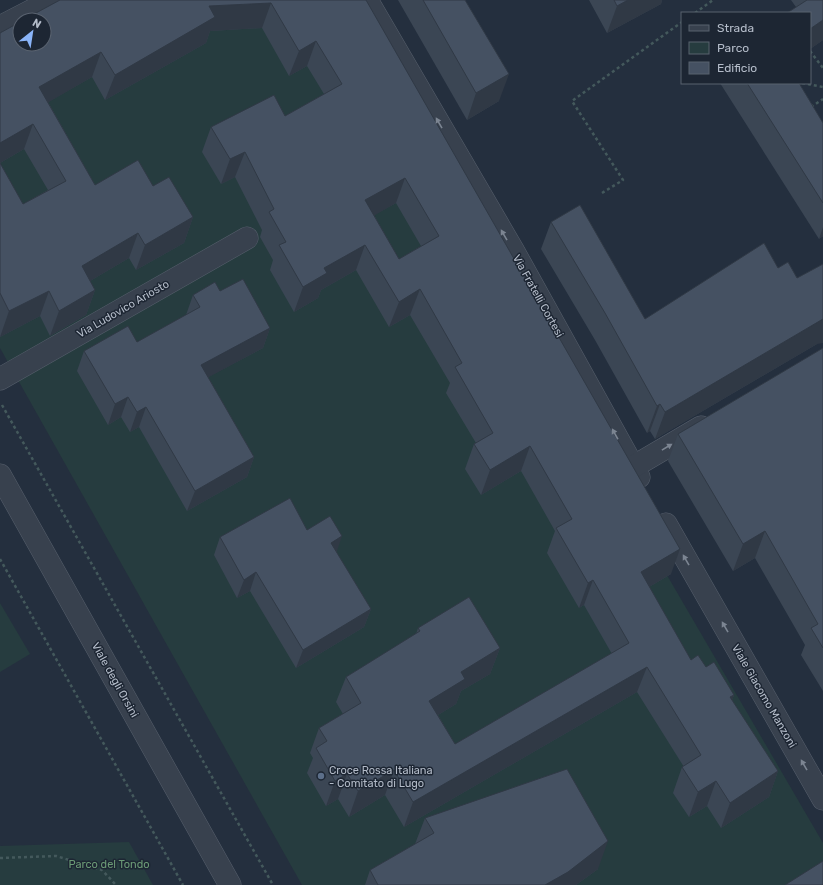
<svg xmlns="http://www.w3.org/2000/svg" width="823" height="885" font-family="Rubik,sans-serif">
<style>
.green{fill:#263c3f}
.lines{fill:none;stroke-linecap:round;stroke-linejoin:round}
.minor-casing{stroke:#565f6c;stroke-width:23}
.path{stroke:#44595c;stroke-width:2.5;stroke-dasharray:3 3;stroke-linecap:butt}
.minor{stroke:#38414e;stroke-width:22}
.wall{fill:#3b4654;fill-rule:evenodd}
.shaded-wall{fill:#303945}
.building{fill:#455162;stroke:#303945;fill-rule:evenodd}
.oneway{fill:#7c8592}
.service-dot{fill:#5c6f8a;stroke:#1d2633;stroke-width:1.5}
.labels{text-anchor:middle;dominant-baseline:central;stroke-width:3;stroke-linejoin:round;paint-order:stroke}
.street-label{font-size:11px;fill:#b4bcc9;stroke:#1d2633}
.poi-label{font-size:11px;fill:#b4bcc9;stroke:#1d2633;text-anchor:start}
.park-label{font-size:11px;fill:#6b9a76;stroke:#1d2633}
</style>
<rect width="100%" height="100%" fill="#242f3e"/>
<g class="green">
<path d="M332,0L823,843V885H302L0,348V57L44,44Z"/>
<path d="M0,603L30,654L0,672Z"/>
<path d="M129,842L153,885H0V846Z"/>
</g>
<g class="lines">
<defs>
<g id="minor">
<path d="M367,0L513,250L639,477"/>
<path d="M0,27L52,0"/>
<path d="M0,379L247,238"/>
<path d="M633,467L701,427"/>
<path d="M0,475L230,885"/>
<path d="M666,524L823,799"/>
</g>
</defs>
<use href="#minor" class="minor-casing"/>
<g class="path">
<path d="M695,13L713,0"/>
<path d="M810,51L823,68"/>
<path d="M802,83L823,87"/>
<path d="M811,107L823,99"/>
<path d="M602,193L623,180L572,101L682,22"/>
<path d="M2,405L273,885"/>
<path d="M0,559L183,885"/>
<path d="M0,858L56,856L102,870L116,885"/>
</g>
<use href="#minor" class="minor"/>
</g>
<g class="wall">
<path d="M60,0H366L671,574L649,587L691,660L706,667L734,695L732,700L778,771L769,797L721,828L707,806L689,817L673,793L682,767H684L637,692L404,827L385,795L349,817L338,799L326,806L307,773L313,758L310,753L319,728L343,714L336,702L346,677L416,634L418,628L500,648L490,674L461,691L456,704L438,715L455,744L612,654L584,605L579,608L547,553L555,531L521,471L481,495L465,469L474,444L476,443L446,393L450,383L410,315L389,327L356,270L321,290L318,298L294,312L270,270L273,260L260,237L262,230L235,177L221,184L202,152L211,127L285,116L324,94L307,66L289,76L262,28L210,31L206,43L105,100L92,77L48,102L95,185L153,186L193,217L184,243L136,270L129,258L90,281L95,290L86,315L50,336L40,316L0,337V163L23,204L48,190L24,149L0,163V33ZM396,203L421,246L399,259L374,215Z"/>
<path d="M398,0H465L499,101L467,120Z"/>
<path d="M589,0H662L661,4L607,33Z"/>
<path d="M791,0H823V40L810,49V13L796,7Z"/>
<path d="M720,83H799L823,123V236L819,239Z"/>
<path d="M551,222L645,319L778,268L797,278L817,344L655,439L650,431L647,433L595,340L541,249Z"/>
<path d="M220,291L270,328L263,348L208,377L254,457L247,477L187,511L139,427L130,432L121,417L108,425L77,371L84,351L137,342L186,315L193,295Z"/>
<path d="M823,348V691L801,655L805,645L755,558L733,571L668,461L678,434Z"/>
<path d="M307,530L336,552L371,609L364,627L296,668L250,591L237,598L214,555L220,537Z"/>
<path d="M425,818L598,869L576,885H365L370,870L415,844Z"/>
</g>
<g class="shaded-wall">
<path d="M628,0H662L661,4L607,33L617,6Z"/>
<path d="M271,3L262,28L210,31L206,43L105,100L115,75L209,6Z"/>
<path d="M823,20V40L810,49V29Z"/>
<path d="M316,41L307,66L289,76L299,51Z"/>
<path d="M101,52L92,77L30,113L39,87Z"/>
<path d="M509,74L499,101L467,120L476,93Z"/>
<path d="M33,124L24,149L0,163V143Z"/>
<path d="M245,152L235,177L221,184L230,159Z"/>
<path d="M405,178L396,203L356,226L365,200Z"/>
<path d="M193,217L184,243L136,270L145,245Z"/>
<path d="M823,227V236L819,239Z"/>
<path d="M138,233L129,258L73,291L82,266Z"/>
<path d="M365,245L356,270L321,290L318,298L294,312L303,287L324,268Z"/>
<path d="M420,289L410,315L389,327L399,302Z"/>
<path d="M95,290L86,315L50,336L59,311Z"/>
<path d="M49,291L40,316L0,337L9,311Z"/>
<path d="M823,319V343L817,344L655,439L665,412Z"/>
<path d="M270,328L263,348L194,385L201,365Z"/>
<path d="M128,397L121,417L108,425L115,404Z"/>
<path d="M660,404L650,431L647,433L657,406Z"/>
<path d="M146,407L139,427L130,432L137,412Z"/>
<path d="M530,446L521,471L481,495L490,470Z"/>
<path d="M254,457L247,477L187,511L195,491Z"/>
<path d="M765,531L755,558L733,571L743,544Z"/>
<path d="M342,536L336,554L331,543Z"/>
<path d="M680,549L671,574L632,597L641,572Z"/>
<path d="M256,572L250,591L237,598L244,580Z"/>
<path d="M593,580L584,605L579,608L588,583Z"/>
<path d="M371,609L364,627L296,668L303,650Z"/>
<path d="M500,648L490,674L461,691L456,704L420,726L429,701L461,672Z"/>
<path d="M647,667L637,692L404,827L413,802Z"/>
<path d="M734,695L725,720L730,697Z"/>
<path d="M394,770L385,795L349,817L358,791Z"/>
<path d="M778,771L769,797L721,828L730,803Z"/>
<path d="M347,774L338,799L326,806L335,781Z"/>
<path d="M716,781L707,806L689,817L698,792Z"/>
<path d="M608,841L598,869L576,885H545Z"/>
</g>
<g class="building">
<path d="M60,0H366L680,549L641,572L691,660L698,655L706,667L714,662L734,695L730,697L778,771L730,803L716,781L698,792L682,767L701,755L647,667L413,802L394,770L358,791L347,774L335,781L316,748L327,741L319,728L361,703L346,677L420,631L418,628L469,597L500,648L461,672L465,679L429,701L455,744L629,643L593,580L588,583L556,528L572,519L530,446L490,470L474,444L493,433L455,367L462,363L420,289L399,302L365,245L324,268L327,273L303,287L279,245L286,242L269,212L274,209L245,152L230,159L211,127L274,95L285,116L342,84L316,41L299,51L271,3L209,6L215,17L115,75L101,52L39,87L95,185L138,160L153,186L169,177L193,217L145,245L138,233L82,266L95,290L59,311L49,291L9,311L0,293V163L23,204L66,181L33,124L0,143V33L20,22V44H44V20H23ZM405,178L439,236L399,259L365,200Z"/>
<path d="M423,0H465L509,74L476,93Z"/>
<path d="M614,0H628L617,6Z"/>
<path d="M807,0H823V20L810,29V13H787Z"/>
<path d="M747,83H799L823,123V203Z"/>
<path d="M580,205L645,319L764,243L778,268L788,262L797,278L823,264V319L665,412L660,404L657,406L605,313L551,222Z"/>
<path d="M243,279L270,328L201,365L254,457L195,491L146,407L137,412L128,397L115,404L84,351L128,326L137,342L200,307L193,295L215,282L220,291Z"/>
<path d="M823,348V648L811,628L818,624L765,531L743,544L678,434Z"/>
<path d="M290,498L307,530L330,516L342,536L331,543L371,609L303,650L256,572L244,580L220,537Z"/>
<path d="M567,769L608,841L568,872L545,885H378L370,870L434,833L425,818Z"/>
<path d="M823,861V885H785Z"/>
</g>
<defs><path id="oneway-solid" d="M-6-.8H1V-3.2L6.5 0L1 3.2V.8H-6Z"/></defs>
<g class="oneway">
<use href="#oneway-solid" transform="translate(439 123) rotate(-120)"/>
<use href="#oneway-solid" transform="translate(504 235) rotate(-120)"/>
<use href="#oneway-solid" transform="translate(615 434) rotate(-119)"/>
<use href="#oneway-solid" transform="translate(667 447) rotate(-31)"/>
<use href="#oneway-solid" transform="translate(686 560) rotate(-120)"/>
<use href="#oneway-solid" transform="translate(725 627) rotate(-120)"/>
<use href="#oneway-solid" transform="translate(804 765) rotate(-120)"/>
</g>
<circle class="service-dot" cx="321" cy="776" r="4"/>
<g class="labels">
<g class="street-label">
<text transform="translate(538 296) rotate(61)">Via Fratelli Cortesi</text>
<text transform="translate(123 309) rotate(-30)">Via Ludovico Ariosto</text>
<text transform="translate(115 680) rotate(61)">Viale degli Orsini</text>
<text transform="translate(764 696) rotate(60)">Viale Giacomo Manzoni</text>
</g>
<g class="poi-label">
<text x="329" y="770">Croce Rossa Italiana<tspan x="329" dy="13">- Comitato di Lugo</tspan></text>
</g>
<g class="park-label">
<text x="109" y="864">Parco del Tondo</text>
</g>
</g>
<rect x="681" y="12" width="130" height="72" fill="#1d2633" stroke="#59626f"/>
<rect x="689" y="25" width="20" height="6" fill="#38414e" stroke="#59626f"/>
<text x="717" y="32" font-size="12" fill="#b4bcc9">Strada</text>
<rect x="689" y="42" width="20" height="12" fill="#263c3f" stroke="#59626f"/>
<text x="717" y="52" font-size="12" fill="#b4bcc9">Parco</text>
<rect x="689" y="62" width="20" height="12" fill="#455162" stroke="#59626f"/>
<text x="717" y="72" font-size="12" fill="#b4bcc9">Edificio</text>
<g transform="translate(32 32) rotate(30)"><circle r="19" fill="#1d2633" stroke="#59626f"/>
<path d="M0-3L7 15L0 10L-7 15Z" fill="#8ab4f8"/>
<text y="-6" font-size="11" font-weight="bold" text-anchor="middle" fill="#b4bcc9">N</text>
</g>
</svg>
